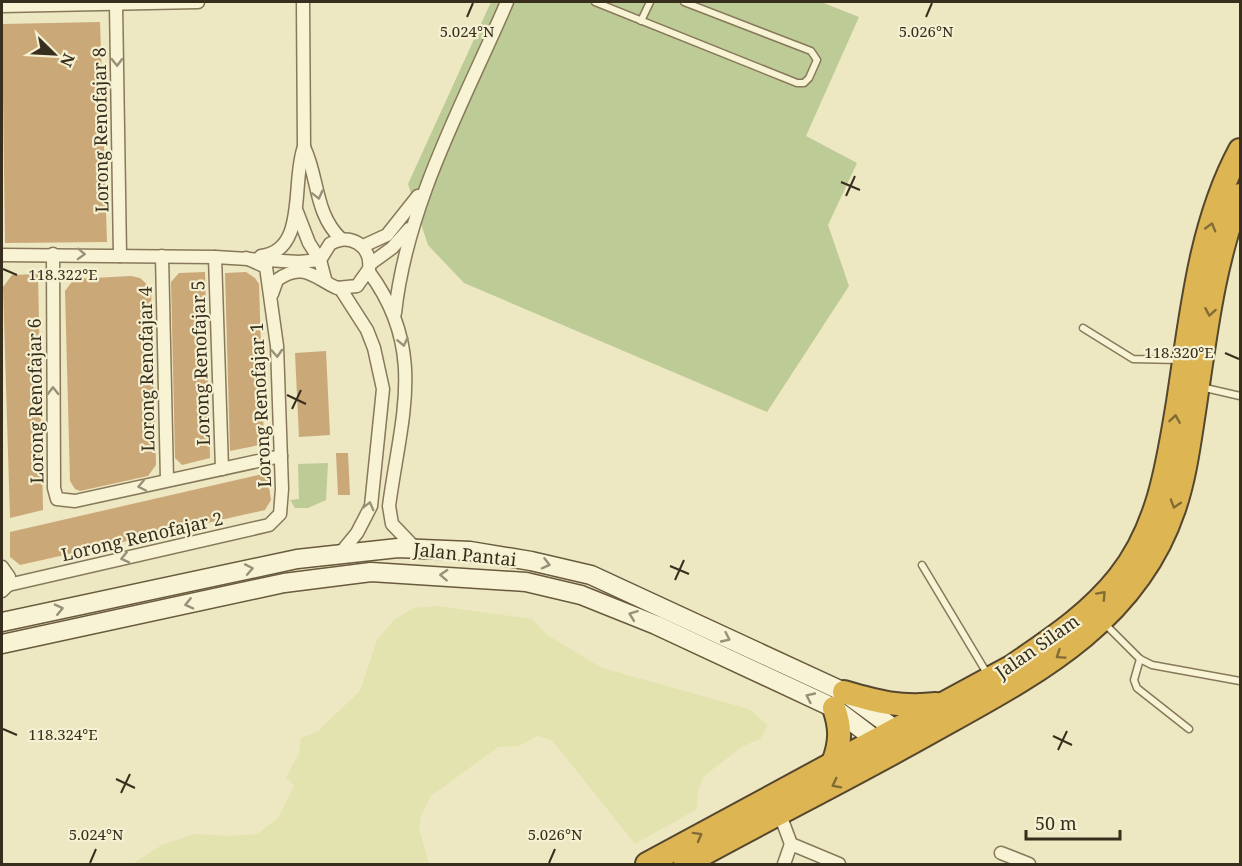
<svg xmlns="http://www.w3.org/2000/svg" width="1242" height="866" font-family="'Noto Serif',serif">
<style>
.farmland{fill:#e3e3af}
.green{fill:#bdcb96}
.building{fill:#cba878}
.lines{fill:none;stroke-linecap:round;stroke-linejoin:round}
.lane-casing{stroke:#877959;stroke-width:9}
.street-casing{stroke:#877959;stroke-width:15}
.secondary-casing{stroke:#695a3c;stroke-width:21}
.highway-casing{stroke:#55462e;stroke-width:26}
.lane{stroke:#f8f3d5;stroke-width:6}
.street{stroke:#f8f3d5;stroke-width:12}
.secondary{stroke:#f8f3d5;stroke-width:18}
.highway{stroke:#ddb653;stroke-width:22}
.oneway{stroke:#989079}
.oneway2{stroke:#826b35}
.ticks{fill:none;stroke:#372e1d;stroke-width:2}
.labels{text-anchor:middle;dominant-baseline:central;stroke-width:4.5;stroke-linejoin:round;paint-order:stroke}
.street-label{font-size:18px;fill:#372e1d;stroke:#f5f0d1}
.ticks-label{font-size:15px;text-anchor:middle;fill:#372e1d;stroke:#f5f0d1;stroke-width:4.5;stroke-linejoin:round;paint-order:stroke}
</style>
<rect width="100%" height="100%" fill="#ede7c2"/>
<path class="farmland" d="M438,606L532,619L547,635L602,668L749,709L768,725L760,739L743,746L704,776L698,791L697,809L635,844L552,740L537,736L519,746L498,747L431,796L421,816L419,829L429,864H132L162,845L194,834L228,836L258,834L278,818L294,786L286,777L299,754L301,738L318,731L360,691L377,640L395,619L414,608Z"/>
<g class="green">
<path d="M491,2H821L859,17L806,136L857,163L828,225L849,286L767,412L464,283L428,245L408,184Z"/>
<path d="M328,463L326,500L308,508H295L290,500L299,499L298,464Z"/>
</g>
<g class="building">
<path d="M100,22L107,242L5,243L2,24Z"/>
<path d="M205,272L210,458L182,465L175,458L171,282L179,273Z"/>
<path d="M246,272L255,278L259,284L264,444L230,451L225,273Z"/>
<path d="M38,274L43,510L10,518L3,287L12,275Z"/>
<path d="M131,276L140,278L151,288L156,465L148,476L80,491L75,489L70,481L65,291L74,279Z"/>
<path d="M326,351L330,435L299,437L295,353Z"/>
<path d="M336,453H348L350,495H338Z"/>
<path d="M267,473L271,500L265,510L20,565L10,557V532Z"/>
</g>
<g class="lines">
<defs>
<g id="lane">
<path d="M595,2L797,83H804L809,78L817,60L811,51L684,2"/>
<path d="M641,21L650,2"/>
<path d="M1083,328L1133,359L1180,360"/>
<path d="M1201,387L1240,396"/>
<path d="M922,565L988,675"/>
<path d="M1105,624L1140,659L1152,665L1240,681"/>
<path d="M1140,659L1134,680L1137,688L1189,729"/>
</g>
<g id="street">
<path d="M116,4L120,256"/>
<path d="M2,6L198,2"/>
<path d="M304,147C319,178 314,213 341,239"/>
<path d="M297,212L309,243L320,260"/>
<path d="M363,246L387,235L418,196"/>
<path d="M53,254L54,488L57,499L75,501L281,456"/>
<path d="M2,255L215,257L299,262L320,260"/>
<path d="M162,256L167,480"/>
<path d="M261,256C308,251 291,181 304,147L303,2"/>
<path d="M215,257L222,469"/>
<path d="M370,264L392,248L409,229"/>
<path d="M369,272C427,350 401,417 389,506L392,524L415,548"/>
<path d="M272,294L277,280C303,261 315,278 337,288L357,286L369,269C372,246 350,232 330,244L320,260L325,279"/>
<path d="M395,313C407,203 464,102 507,2"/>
<path d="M339,555L357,533L371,506L383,389L374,348L367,330L340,288"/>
<path d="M2,567L9,577L8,585L2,591"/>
<path d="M8,585L269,525L280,514L282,489L277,346L266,267L246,258"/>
<path d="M779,812L791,844L839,864"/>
<path d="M1001,853L1029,864"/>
<path d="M784,864L791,844"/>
</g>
<g id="secondary">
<path d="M2,622L297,559L398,548L470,551L531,561L591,575L844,692L896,730L902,739"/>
<path d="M2,644L284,583L371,572L526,582L581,595L656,625L834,708L876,740L883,750"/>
</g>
<g id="highway">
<path d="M844,692C878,702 901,708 936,704"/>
<path d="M833,763C841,742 841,728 834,708"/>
<path d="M647,864L1011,667C1050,640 1089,615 1119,577C1159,527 1168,463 1178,402C1191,318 1199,226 1240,150"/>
<path d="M685,864C763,821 843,781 922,737C1025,679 1134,628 1174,509C1185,477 1189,444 1194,412C1205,339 1213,263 1240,195"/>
</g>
</defs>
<use href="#lane" class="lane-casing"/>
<use href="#street" class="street-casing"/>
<use href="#secondary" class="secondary-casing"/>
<use href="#highway" class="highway-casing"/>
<use href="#lane" class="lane"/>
<use href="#street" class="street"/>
<use href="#secondary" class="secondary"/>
<use href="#highway" class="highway"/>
</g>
<defs><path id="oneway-chevron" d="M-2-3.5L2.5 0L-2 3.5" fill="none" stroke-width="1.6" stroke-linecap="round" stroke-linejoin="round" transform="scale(1.5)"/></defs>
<g class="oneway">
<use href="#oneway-chevron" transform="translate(117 62) rotate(89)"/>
<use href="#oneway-chevron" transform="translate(318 195) rotate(76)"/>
<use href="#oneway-chevron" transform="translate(81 254) rotate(2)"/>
<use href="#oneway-chevron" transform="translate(403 342) rotate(78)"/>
<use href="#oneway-chevron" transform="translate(277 353) rotate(87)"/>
<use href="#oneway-chevron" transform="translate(53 391) rotate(-91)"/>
<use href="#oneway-chevron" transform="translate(142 486) rotate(168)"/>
<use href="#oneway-chevron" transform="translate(369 506) rotate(-76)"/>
<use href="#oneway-chevron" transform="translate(125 558) rotate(167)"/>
<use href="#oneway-chevron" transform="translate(546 564) rotate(14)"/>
<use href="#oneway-chevron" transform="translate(249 569) rotate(-11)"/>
<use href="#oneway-chevron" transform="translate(444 575) rotate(-177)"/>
<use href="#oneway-chevron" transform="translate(189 604) rotate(167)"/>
<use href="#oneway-chevron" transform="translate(59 609) rotate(-13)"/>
<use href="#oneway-chevron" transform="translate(633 615) rotate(-159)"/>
<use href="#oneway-chevron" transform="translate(726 638) rotate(25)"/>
<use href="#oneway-chevron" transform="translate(810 697) rotate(-155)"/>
</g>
<g class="oneway2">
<use href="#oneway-chevron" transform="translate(1211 227) rotate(-74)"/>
<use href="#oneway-chevron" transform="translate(1210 312) rotate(100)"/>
<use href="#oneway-chevron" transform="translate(1175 419) rotate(-81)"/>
<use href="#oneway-chevron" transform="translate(1175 504) rotate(107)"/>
<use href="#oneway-chevron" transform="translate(1102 595) rotate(-47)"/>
<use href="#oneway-chevron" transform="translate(1060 655) rotate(146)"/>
<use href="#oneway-chevron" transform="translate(836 784) rotate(153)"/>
<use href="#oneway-chevron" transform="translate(698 836) rotate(-29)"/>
</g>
<path class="ticks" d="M467,17L473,3M926,17L932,3M841,182L860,190M846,196L855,176M3,269L17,275M1225,353L1239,359M287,395L306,404M292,409L301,390M670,566L689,574M675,580L684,560M3,729L17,735M1053,736L1072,745M1058,750L1067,731M116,779L135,788M121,793L130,774M90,863L96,849M549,863L555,849"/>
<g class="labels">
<g class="street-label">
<text transform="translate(100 130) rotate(-91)">Lorong Renofajar 8</text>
<text transform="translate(200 363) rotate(-92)">Lorong Renofajar 5</text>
<text transform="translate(146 369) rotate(-91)">Lorong Renofajar 4</text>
<text transform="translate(35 401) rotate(-91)">Lorong Renofajar 6</text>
<text transform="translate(260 405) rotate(-93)">Lorong Renofajar 1</text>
<text transform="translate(142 536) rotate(-13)">Lorong Renofajar 2</text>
<text transform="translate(465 554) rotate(6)">Jalan Pantai</text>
<text transform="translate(1037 646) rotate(-35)">Jalan Silam</text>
</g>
</g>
<g class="ticks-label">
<text x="467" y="37">5.024°N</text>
<text x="926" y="37">5.026°N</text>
<text x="63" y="280">118.322°E</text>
<text x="1179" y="358">118.320°E</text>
<text x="63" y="740">118.324°E</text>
<text x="96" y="840">5.024°N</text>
<text x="555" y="840">5.026°N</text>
</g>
<rect width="1242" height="866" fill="none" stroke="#372e1d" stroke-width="6"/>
<g transform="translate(54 54) rotate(114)" stroke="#f5f0d1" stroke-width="4.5" paint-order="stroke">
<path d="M0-4.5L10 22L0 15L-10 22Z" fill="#372e1d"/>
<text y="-9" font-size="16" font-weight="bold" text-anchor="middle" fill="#372e1d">N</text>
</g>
<path d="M1026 830v9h94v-9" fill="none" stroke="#372e1d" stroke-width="3"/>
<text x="1035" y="830" font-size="18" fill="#372e1d" stroke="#f5f0d1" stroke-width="4.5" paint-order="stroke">50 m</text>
</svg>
